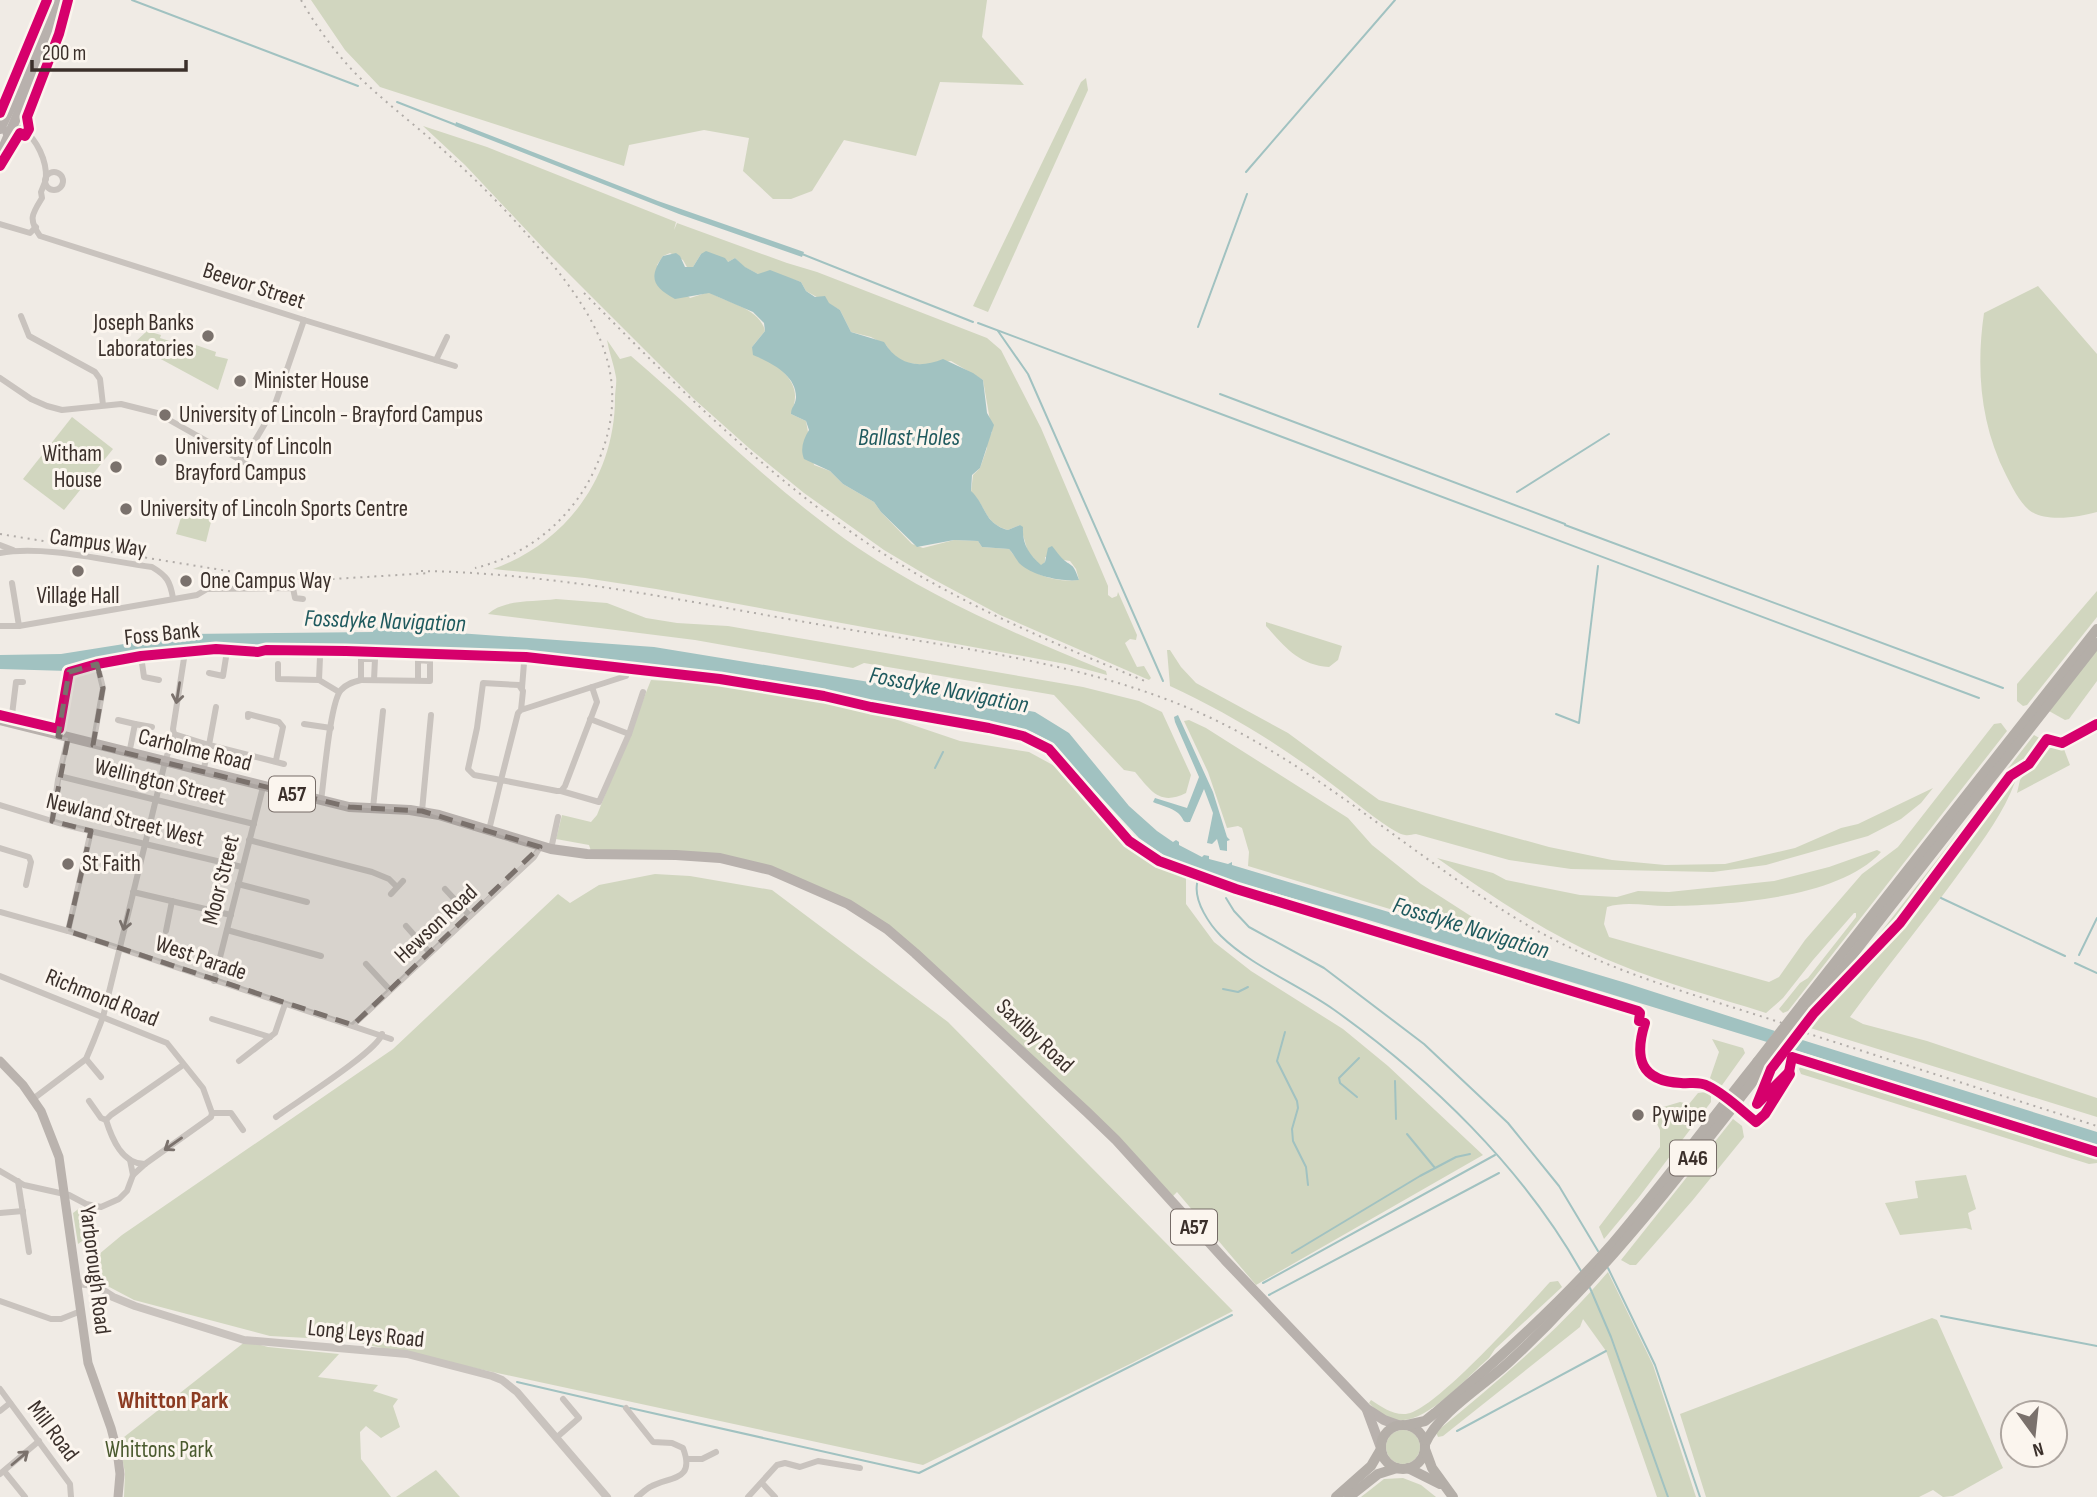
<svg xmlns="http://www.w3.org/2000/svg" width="2097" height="1497" font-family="'Sofia Sans Condensed',sans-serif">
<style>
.green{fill:#d1d6bf;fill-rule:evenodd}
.water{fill:#a1c2c1}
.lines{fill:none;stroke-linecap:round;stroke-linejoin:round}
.stream{stroke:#a1c2c1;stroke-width:2}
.minor{stroke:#c9c3be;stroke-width:6}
.tertiary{stroke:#c9c3be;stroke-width:8}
.secondary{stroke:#bab3ae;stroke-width:9}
.primary{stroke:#b8b1ad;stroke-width:10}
.trunk{stroke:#b4aea8;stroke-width:10}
.rail{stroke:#b1aca8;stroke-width:2;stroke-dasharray:2 5;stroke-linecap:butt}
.trunk-bridge{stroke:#b4aea8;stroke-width:10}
.cycleway-casing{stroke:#fbf5ee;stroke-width:15}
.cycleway{stroke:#d6006c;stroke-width:10}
.oneway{stroke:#7b726d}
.marked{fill:#7a716c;fill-opacity:0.2;stroke:#7a716c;stroke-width:5;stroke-dasharray:14 9;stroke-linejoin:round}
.poi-dot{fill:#7a716c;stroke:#fbf5ee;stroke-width:2.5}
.labels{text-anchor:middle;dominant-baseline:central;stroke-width:6;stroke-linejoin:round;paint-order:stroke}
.shield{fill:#fbf5ee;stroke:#756b66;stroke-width:2}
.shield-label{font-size:21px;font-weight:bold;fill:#3b302b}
.street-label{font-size:23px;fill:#3b302b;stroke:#fbf5ee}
.poi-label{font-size:23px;fill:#3b302b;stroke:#fbf5ee;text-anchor:start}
.park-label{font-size:23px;fill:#4a5a2e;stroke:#fbf5ee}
.water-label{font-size:24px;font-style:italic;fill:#1f5a5e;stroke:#fbf5ee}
.neighbourhood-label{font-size:24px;font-weight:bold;fill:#8c3b22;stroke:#fbf5ee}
</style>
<rect width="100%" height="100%" fill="#f0ebe5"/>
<g class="green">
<path d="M311,0H987L982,37L1024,85L940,82L916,156L844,140L812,191L791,199H773L743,171L749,138L704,130L629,145L624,166L380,87L345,50Z"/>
<path d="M1086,78L1088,90L988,312L973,306L1081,82Z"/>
<path d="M423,126L487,147L676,222L674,230L677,223L787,263L817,272L987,338L1001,350L1041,428L1108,586V595L1112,598L1117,596L1118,592L1137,635L1136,640L1130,639L1125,643L1137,667L1144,666L1151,678L1149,680L1000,615L931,578L884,550L804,493L749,448L694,399L547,252L465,165ZM670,253L683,260L687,267H693L701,254L728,262L735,258L744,267L758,274L785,277L801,282L806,291L840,310L851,332L871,337L886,345L893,355L903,362L922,365L951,361L983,380L992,432L987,441V448L980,468L973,475L971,492C987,506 983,523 1008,530L1020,525L1028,552L1041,566L1045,562V557L1070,561L1076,569L1079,580C1050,583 1026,572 1009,549L982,547L978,541L954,540L923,548L912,544L881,512L874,502L843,484L830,471L814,465L806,421L791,414C793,409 795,402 795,397C796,378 774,361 758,357L752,347L765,331C760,308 727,303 709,292L690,298L657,265L663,256Z"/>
<path d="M2038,286L2097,354V512C2079,517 2045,523 2029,510C2019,501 2012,487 2006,475C1980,424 1976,368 1984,313Z"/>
<path d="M147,331L161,335L160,338L192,348L193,344L216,352L215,356L228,359L218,390L133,344Z"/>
<path d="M607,340L620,359L631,356C706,420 776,492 858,548C935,600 1020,636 1106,671L1107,675L1066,664L656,589L585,578L493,569C566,543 615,477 615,398C615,391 617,383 616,377C614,365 609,352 607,340Z"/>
<path d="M72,417L113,449L64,510L23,479Z"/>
<path d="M183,511L212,518L206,542L176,534Z"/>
<path d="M2097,591V617L2027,705L2023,706L2017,701V684Z"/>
<path d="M556,599L607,603L646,618L677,623L728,626L1083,687L1139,701L1162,712L1191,775L1186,793C1160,806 1151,791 1135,772L1124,770L1054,695L864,663L853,668L695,640L488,614C503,599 536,602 556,599Z"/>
<path d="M1266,622L1342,646L1338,660L1329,667C1299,665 1285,647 1266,626Z"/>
<path d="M1167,650H1170L1181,667L1196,683L1288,733L1379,800L1549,847L1612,860L1665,865L1725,864L1795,848L1841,828L1858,824L1933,788L1921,803L1901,819L1868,836L1766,865L1713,872L1571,869L1509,860L1416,834C1412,834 1409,836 1405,835C1395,834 1365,810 1356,803C1298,756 1237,717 1170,686Z"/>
<path d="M2097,650V681L2069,719L2065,720L2049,711Z"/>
<path d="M651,680L809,690L960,741L1029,752L1062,770L1145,857L1186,875V904L1214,942L1251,971L1343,1029L1388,1066L1483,1155L1256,1285L1177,1192L1171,1198L993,1021L847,902L711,853L591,851L589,845L556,839L562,815L591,822L597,815Z"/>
<path d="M1189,720L1206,728L1348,818L1372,845L1421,884L1522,949L1248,866L1249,852L1242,828L1238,826L1227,828L1208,772L1184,721Z"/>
<path d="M2001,723L2007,731L1788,1011L1783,1013L1779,1009L1800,983L1808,978L1856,917V913H1854L1813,960L1783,998L1766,1013C1716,997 1666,984 1618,964C1553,938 1494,898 1437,858L1493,873L1506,880L1580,895L1617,897L1638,891L1669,892L1774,881L1829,867L1877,850L1881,852C1839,899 1727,905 1667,906C1647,906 1626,901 1607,907L1604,924L1609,937L1769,982L1779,977L1805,940L1862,874L1898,847L1994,724Z"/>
<path d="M2034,735L2043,740L2029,762L2008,775L1899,921L1853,968Z"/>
<path d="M2050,739L2062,744L2070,765L2017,793L2020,780Z"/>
<path d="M2013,779L2015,782C2004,812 1984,839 1965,865C1928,917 1887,966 1850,1017L1863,1024L1927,1041L2097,1098V1117L1807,1027L1900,926Z"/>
<path d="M655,874L690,876L772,890L948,1022L1233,1311L1132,1363L923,1465L345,1340L270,1336L134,1300L98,1281L86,1265L122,1235L393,1049L558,894L570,903L599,885Z"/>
<path d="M1712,1039L1743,1048L1745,1053L1720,1088L1710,1078L1719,1052Z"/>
<path d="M1803,1063L2097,1156V1163L2089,1164L1801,1074L1799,1069Z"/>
<path d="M1706,1092L1711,1096V1102L1639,1197L1604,1239L1599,1227L1660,1147V1130L1656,1122L1660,1108L1680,1102L1689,1104L1698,1093Z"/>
<path d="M1733,1119L1742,1126L1744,1137L1692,1201L1636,1265H1630L1621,1260Z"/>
<path d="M1966,1175L1976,1209L1968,1213L1972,1230L1966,1228L1900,1235L1885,1203L1918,1198L1915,1181Z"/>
<path d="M81,1207L88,1210L86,1217L96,1231L78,1244L73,1213Z"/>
<path d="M1608,1272L1653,1365L1696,1497H1657L1606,1351L1583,1319L1580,1327L1443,1436L1438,1437L1436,1432C1497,1382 1557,1332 1608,1272Z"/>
<path d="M1558,1281L1562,1287L1495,1349L1489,1358C1467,1377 1426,1425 1396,1420C1384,1418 1377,1411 1369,1403L1371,1400C1382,1407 1392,1415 1406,1414C1434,1412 1528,1306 1550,1282Z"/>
<path d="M1932,1318L1937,1320L2003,1468L1953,1496L1943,1497L1933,1490L1919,1497H1706L1680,1414Z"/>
<path d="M246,1341L268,1347L339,1354L318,1377L378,1385L373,1391L398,1399L393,1406L400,1427L381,1438L366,1426L360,1432L361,1459L391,1497H124L125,1473L119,1441Z"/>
<circle cx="1403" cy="1447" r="17"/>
<path d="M436,1470L460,1497H396Z"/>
<path d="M1403,1478L1421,1485L1436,1497H1361L1384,1479Z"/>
</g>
<g class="water">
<path d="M456,122L658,201L804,252L802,257L679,214L455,126Z"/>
<path d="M706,251L725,258L728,262L735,258L745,267L758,274L770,270L801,282L806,291L815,297L825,296L829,303L840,310L851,332L884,342C898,365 919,369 943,359L973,373L983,380L987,413L994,425L980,468L972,475L971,491C987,506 983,523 1008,530L1020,525L1023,527C1022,544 1029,554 1041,565L1045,562L1048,548L1052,546C1055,549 1057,553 1060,556C1070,568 1072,559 1079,580C1062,582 1032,576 1019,563C1016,559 1013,553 1009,549L982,547L978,541L954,540L917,547L881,512L874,502L843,484L830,471L804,459C800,449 803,440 809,430L806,421L791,414C791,407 795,406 796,398C797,375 770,362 753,355L752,347L765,331L764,323L753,312L709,293L675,299C653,287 648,278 663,256L676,253L680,256L685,267H693L701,254Z"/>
<path d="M374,627L654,647L900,687L1035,712L1069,733L1129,806L1157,831L1173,842L1176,840L1179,842V845L1202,857L1204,855L1209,856V859L1228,864L1232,862V865L1626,983L1775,1031L1767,1042L1362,918L1194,870L1168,858L1139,838L1049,741L1032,732L1011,726L679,668L462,649L202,648L150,653L68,671L0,669V655L61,654L187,634L373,632Z"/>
<path d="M1178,715L1213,792L1227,837L1230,840L1227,841V851L1220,850L1217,839L1212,844L1207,843L1213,813L1204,789L1190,822C1181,823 1185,819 1178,813C1172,808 1160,805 1153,802L1155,798L1187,808L1199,777L1175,722L1174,717Z"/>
<path d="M1796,1038L2097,1132V1146L1788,1048Z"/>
</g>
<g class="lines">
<g class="stream">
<path d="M132,0L358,86"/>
<path d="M397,102L456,125"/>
<path d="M1246,172L1395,0"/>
<path d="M802,254L973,322"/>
<path d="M978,323L1979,698"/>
<path d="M1198,327L1247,194"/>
<path d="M998,331L1028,374L1163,681"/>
<path d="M1220,394L1565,524"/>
<path d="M1517,492L1609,434"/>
<path d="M1565,525L2003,688"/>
<path d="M1556,714L1579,723L1598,566"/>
<path d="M935,768L943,752"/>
<path d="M1203,870C1201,874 1197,880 1197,884C1194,902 1210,925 1221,936C1250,965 1299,985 1333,1009C1430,1078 1522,1167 1581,1271"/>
<path d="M1235,895L1634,1015"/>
<path d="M1226,898L1234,911L1249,927L1324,968L1424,1044L1508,1123L1559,1186L1598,1251"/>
<path d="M1941,898L2065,956"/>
<path d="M2079,955L2097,918"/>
<path d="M2075,963L2097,973"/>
<path d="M1223,989L1238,992L1248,987"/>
<path d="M1285,1032L1277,1061L1297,1101L1298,1108L1292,1129L1293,1141L1306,1167L1308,1185"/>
<path d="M1395,1081L1396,1119"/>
<path d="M1357,1097L1340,1083L1339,1078L1359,1058"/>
<path d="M1407,1134L1435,1168"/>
<path d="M1292,1253L1420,1176L1456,1157L1470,1154"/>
<path d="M1608,1268L1655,1365L1700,1497"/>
<path d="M1263,1283L1495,1155"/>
<path d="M1590,1288L1611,1337L1668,1497"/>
<path d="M1269,1295L1499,1173"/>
<path d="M1941,1316L2097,1346"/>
<path d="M517,1382L625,1407"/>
<path d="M630,1408L919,1473L1232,1315"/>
<path d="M1457,1431L1606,1351"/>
</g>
<g class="minor">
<path d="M30,44L47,0"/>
<path d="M22,128C37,140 47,160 46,179"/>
<circle cx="54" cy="181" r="9"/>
<path d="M45,182L41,192L42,198C32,214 28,219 40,236L304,320L455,366"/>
<path d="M0,224L30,233L36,227"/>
<path d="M21,316L29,336L95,372L100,379L103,405"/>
<path d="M436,360L447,337"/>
<path d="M0,378L31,399L47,406L62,410L121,404L157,413L274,479"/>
<path d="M243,461L273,410L304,320"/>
<path d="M0,545L13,550"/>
<path d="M0,553C44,545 107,561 152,567C167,576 170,581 173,598"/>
<path d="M12,583L19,626"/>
<path d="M0,626H19L197,595L207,589L293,588L295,598L303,599"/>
<path d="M141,656L144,677L159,680"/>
<path d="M320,657L319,680L339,692"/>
<path d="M278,664V679L319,680"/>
<path d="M209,673L223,676L227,651"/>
<path d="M374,680L375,659H361V680L430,681V661L418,660V681"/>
<path d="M592,687L626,676"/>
<path d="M522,688L524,663"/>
<path d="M216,707L209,745L284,764"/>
<path d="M248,717V714L279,722L283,727L276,760L274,761"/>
<path d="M118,720L135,724"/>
<path d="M11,723L16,682H23"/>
<path d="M304,724L331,728"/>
<path d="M174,734L209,745"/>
<path d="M629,734L643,692"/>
<path d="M58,736L69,672C125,652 202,644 261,652"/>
<path d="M93,745L103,688L97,664"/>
<path d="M129,754L135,724L152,727"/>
<path d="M248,768L250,756"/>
<path d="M203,772L207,755"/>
<path d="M59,776L254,824"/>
<path d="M561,791L599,802L629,734L590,719"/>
<path d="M321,801C324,780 330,702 341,690C346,684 353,682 361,680"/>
<path d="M0,805L65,825L242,867"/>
<path d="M373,808L383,711"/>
<path d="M422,811L431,715"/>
<path d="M52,821L58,780L68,738"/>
<path d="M489,830L501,780L474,775L468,769L477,728L483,683L519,685L523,691L521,710L518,713L501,780L557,791H561L565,786L597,702L592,687L521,710"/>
<path d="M249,840L372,872L389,879L397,887"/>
<path d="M0,848L29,857L31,862L26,885"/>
<path d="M551,849L558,817"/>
<path d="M238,884L307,902"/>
<path d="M445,889L470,916"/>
<path d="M133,892L231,915"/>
<path d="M391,894L403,881"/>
<path d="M0,912L68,931L391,1039"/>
<path d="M406,926L430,953"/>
<path d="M227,930L321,956"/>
<path d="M68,931L91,831"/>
<path d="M166,931L172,901"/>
<path d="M366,964L390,990"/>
<path d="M0,976L167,1043L203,1088L212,1113"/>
<path d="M214,981L263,787"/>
<path d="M212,1019L270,1037"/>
<path d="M353,1025L534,857L540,847"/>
<path d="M86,1059L101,1077"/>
<path d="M239,1061L275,1033L285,1004"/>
<path d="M33,1099L86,1059L94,1040L103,1017L165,762L174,734L173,729L185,652"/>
<path d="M89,1101L101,1118L106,1120"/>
<path d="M212,1113H231L243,1130"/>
<path d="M276,1117C295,1103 378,1051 382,1034"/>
<path d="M106,1120L111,1115L183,1065"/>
<path d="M106,1120C112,1139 122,1164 145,1164"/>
<path d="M0,1171L24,1185L69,1195L86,1204L101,1207L119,1199L127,1191L133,1175L130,1160"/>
<path d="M133,1175L145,1164L211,1117L212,1113"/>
<path d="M18,1181L29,1252"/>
<path d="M0,1213L23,1211"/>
<path d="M0,1301L51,1319H61L81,1311"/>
<path d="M0,1389L70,1484L71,1497"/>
<path d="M626,1408L653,1442L672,1443L683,1448C696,1482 669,1476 650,1487C646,1489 641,1494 637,1497"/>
<path d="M0,1411L10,1403"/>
<path d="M556,1438L579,1418L563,1399"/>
<path d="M688,1459H702L716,1452"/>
<path d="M4,1471L25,1497"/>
<path d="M0,1474L39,1441"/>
<path d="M762,1483L775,1497"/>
<path d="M748,1497L777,1465L785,1463L800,1467L818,1461L860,1468"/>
</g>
<path class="tertiary" d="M77,1283L94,1285L113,1297L135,1306L244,1340L407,1354L492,1376L502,1380L517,1392L607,1497"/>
<path class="secondary" d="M0,1061L23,1085L41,1111L59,1157L88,1363L111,1428L117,1451L120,1474L118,1497"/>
<g class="primary">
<path d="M0,129L24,80L56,0"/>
<path d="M7,132L24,130"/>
<path d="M0,155L39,66L63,0"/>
<path d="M0,720L349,807L410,810L439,815L551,849L587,854L676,855L720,858L770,870L848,904L887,929L915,953L1087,1112L1116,1140L1225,1260L1367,1409L1384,1420L1398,1425"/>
<path d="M1367,1410L1381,1448"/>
</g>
<g class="trunk">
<path d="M1803,1003L2097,629"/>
<path d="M1811,1008L2097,643"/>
<circle cx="1403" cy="1447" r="22"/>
<path d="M1407,1425L1425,1421L1435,1413C1498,1360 1559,1305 1613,1243C1663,1184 1709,1122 1757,1062"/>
<path d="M1425,1444C1439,1412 1482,1387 1508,1363C1530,1343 1552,1321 1572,1299C1642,1226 1703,1145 1766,1065"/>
<path d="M1425,1449L1432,1468L1453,1497"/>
<path d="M1408,1468L1440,1484"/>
<path d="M1336,1497L1371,1466L1381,1449"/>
<path d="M1349,1497L1378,1474L1397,1468"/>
</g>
<g class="rail">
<path d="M301,0C316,26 334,51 355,73C382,100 414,124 443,150C479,182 512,216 543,253C601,322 637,385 592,475C569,521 526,556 475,568"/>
<path d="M584,293C673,383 764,474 870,545C956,602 1050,642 1145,681"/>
<path d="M0,534L265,577L317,580L430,573"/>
<path d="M421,571C559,573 693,603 828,626C956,648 1091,662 1211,718C1326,773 1420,863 1529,926C1608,972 1696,995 1782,1023"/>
<path d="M1800,1031L2097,1126"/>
</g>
<g class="trunk-bridge">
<path d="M1757,1062L1803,1003"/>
<path d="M1766,1065L1811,1008"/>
</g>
<defs>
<g id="cycleway">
<path d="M0,113L47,0"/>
<path d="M0,166L20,133L25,136L29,129L27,117L59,34L68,0"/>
<path d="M0,715L59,729L69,672L97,664L141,656L216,649L258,652L266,650L346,651L526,657L720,679L824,696L871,707L989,728L1023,736L1049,749L1129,841L1159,861L1236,889L1638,1011L1640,1013L1639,1021L1645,1023C1634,1058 1640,1081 1681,1083C1690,1084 1699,1081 1708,1086C1725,1094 1741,1110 1756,1122L1765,1114L1790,1074L1788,1073L1757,1104L1771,1069L1814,1013L1900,923L2010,776L2029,764L2047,739L2062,743L2097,724"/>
<path d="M1789,1072L1792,1057L2097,1152"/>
</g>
</defs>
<use href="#cycleway" class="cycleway-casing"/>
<use href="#cycleway" class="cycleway"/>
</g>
<defs><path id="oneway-shaft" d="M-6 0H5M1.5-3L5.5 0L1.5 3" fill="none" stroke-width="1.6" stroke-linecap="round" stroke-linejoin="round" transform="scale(1.75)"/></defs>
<g class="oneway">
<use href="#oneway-shaft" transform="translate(178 693) rotate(99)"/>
<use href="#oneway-shaft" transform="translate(126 920) rotate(104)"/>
<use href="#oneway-shaft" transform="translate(173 1144) rotate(145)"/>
<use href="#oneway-shaft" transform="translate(20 1458) rotate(-40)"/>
</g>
<path class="marked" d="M97,664L103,688L93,745L349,807L422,811L540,847L353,1025L68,931L91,831L52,821L68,738L58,736L69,672Z"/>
<g class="poi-dot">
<circle cx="208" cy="336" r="7"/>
<circle cx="240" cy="381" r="7"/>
<circle cx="165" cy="415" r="7"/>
<circle cx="161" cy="460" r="7"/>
<circle cx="116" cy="467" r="7"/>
<circle cx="126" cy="509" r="7"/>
<circle cx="78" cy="571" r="7"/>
<circle cx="186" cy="581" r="7"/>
<circle cx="68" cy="864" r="7"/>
<circle cx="1638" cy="1115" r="7"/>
</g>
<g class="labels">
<g class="shield">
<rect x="269" y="776.5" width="46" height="35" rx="5"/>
<rect x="1670" y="1140.5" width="46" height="35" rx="5"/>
<rect x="1171" y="1209.5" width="46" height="35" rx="5"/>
</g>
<g class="shield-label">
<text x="292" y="794">A57</text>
<text x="1693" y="1158">A46</text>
<text x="1194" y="1227">A57</text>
</g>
<g class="street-label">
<text transform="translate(254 286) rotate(18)">Beevor Street</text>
<text transform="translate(98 543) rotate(8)">Campus Way</text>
<text transform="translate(162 634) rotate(-6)">Foss Bank</text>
<text transform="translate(195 750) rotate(14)">Carholme Road</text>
<text transform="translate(160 782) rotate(14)">Wellington Street</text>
<text transform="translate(125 820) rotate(14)">Newland Street West</text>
<text transform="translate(221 880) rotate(-76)">Moor Street</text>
<text transform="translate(436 924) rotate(-43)">Hewson Road</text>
<text transform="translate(201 958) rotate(19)">West Parade</text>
<text transform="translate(102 998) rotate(22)">Richmond Road</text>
<text transform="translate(1035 1036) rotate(43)">Saxilby Road</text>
<text transform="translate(95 1270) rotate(83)">Yarborough Road</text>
<text transform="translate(366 1334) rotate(6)">Long Leys Road</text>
<text transform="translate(53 1431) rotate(53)">Mill Road</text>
</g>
<g class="poi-label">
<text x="194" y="323" text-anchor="end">Joseph Banks<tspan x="194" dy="26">Laboratories</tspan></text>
<text x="254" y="381">Minister House</text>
<text x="179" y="415">University of Lincoln - Brayford Campus</text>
<text x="175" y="447">University of Lincoln<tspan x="175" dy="26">Brayford Campus</tspan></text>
<text x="102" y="454" text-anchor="end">Witham<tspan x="102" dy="26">House</tspan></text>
<text x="140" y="509">University of Lincoln Sports Centre</text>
<text x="200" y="581">One Campus Way</text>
<text x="78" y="596" text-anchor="middle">Village Hall</text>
<text x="82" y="864">St Faith</text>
<text x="1652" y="1115">Pywipe</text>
</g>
<g class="park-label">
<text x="159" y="1450">Whittons Park</text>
</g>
<g class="water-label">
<text x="909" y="437">Ballast Holes</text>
<text transform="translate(385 621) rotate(2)">Fossdyke Navigation</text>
<text transform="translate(949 690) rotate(11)">Fossdyke Navigation</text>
<text transform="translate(1471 928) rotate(17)">Fossdyke Navigation</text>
</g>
<g class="neighbourhood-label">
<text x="173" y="1400">Whitton Park</text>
</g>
</g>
<g transform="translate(2034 1434) rotate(165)"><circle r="33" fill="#fbf5ee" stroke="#aea6a0" stroke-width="2"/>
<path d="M0-5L12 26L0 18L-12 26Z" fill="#7a716c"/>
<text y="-10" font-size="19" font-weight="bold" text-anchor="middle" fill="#3b302b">N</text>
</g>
<path d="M32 60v10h154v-10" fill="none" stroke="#3b302b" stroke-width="3.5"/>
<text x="42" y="60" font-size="21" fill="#3b302b" stroke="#fbf5ee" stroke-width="5" paint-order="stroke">200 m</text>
</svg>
